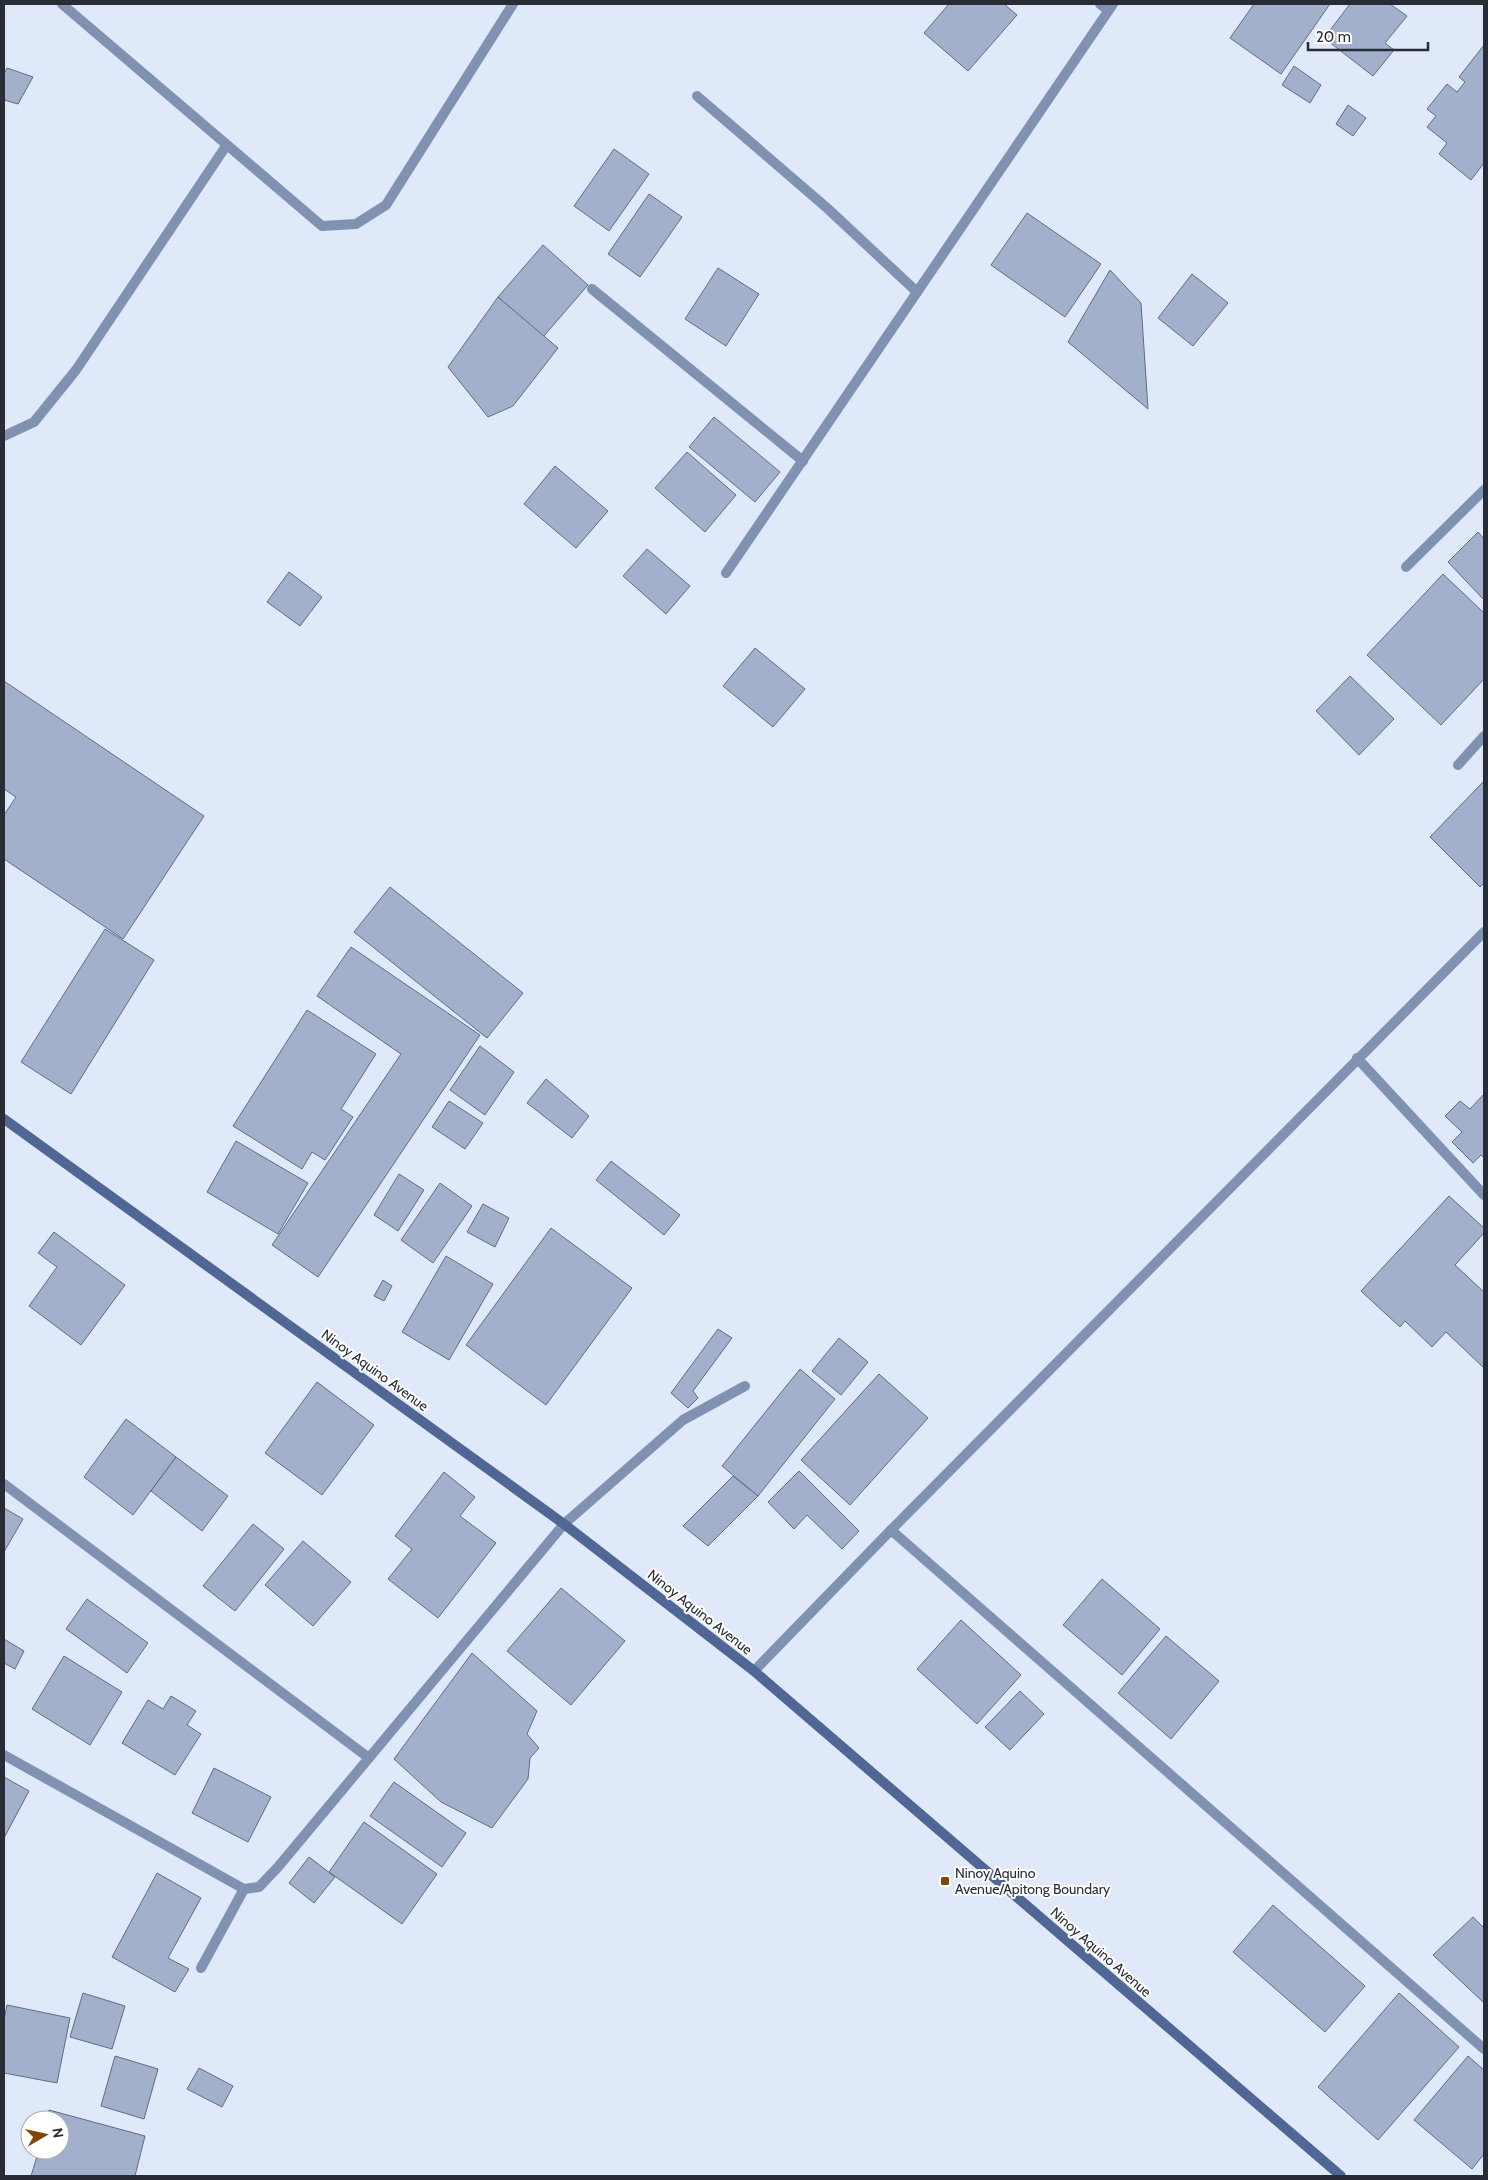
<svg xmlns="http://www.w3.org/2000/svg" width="1488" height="2180" font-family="Cabin,sans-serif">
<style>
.building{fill:#a2b0cb;stroke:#606c85}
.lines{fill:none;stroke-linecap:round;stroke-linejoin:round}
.lane{stroke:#8191b1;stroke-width:10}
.street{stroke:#8191b1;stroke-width:10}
.secondary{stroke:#506795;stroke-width:10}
.poi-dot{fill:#834800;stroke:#fff;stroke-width:2}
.labels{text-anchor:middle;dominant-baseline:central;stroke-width:4;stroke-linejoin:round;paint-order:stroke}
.street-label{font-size:14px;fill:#272c36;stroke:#fff}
.poi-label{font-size:14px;fill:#272c36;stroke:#fff;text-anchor:start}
</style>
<rect width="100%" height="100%" fill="#e0e9fa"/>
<g class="building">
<path d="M949,4H1004L1017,15L968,71L924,33Z"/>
<path d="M1254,4H1330L1281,74L1230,38Z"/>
<path d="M1350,4H1390L1407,16L1385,43L1394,50L1373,76L1324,38Z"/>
<path d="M1484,45V163L1471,180L1439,154L1447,143L1427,127L1436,116L1427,109L1447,84L1457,92L1465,82L1459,77Z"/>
<path d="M1294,66L1321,85L1310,103L1282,85Z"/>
<path d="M7,68L33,77L18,104L4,100V74Z"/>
<path d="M1348,105L1366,118L1353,136L1336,124Z"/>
<path d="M614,149L649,174L609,231L574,206Z"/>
<path d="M649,194L682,217L640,277L608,254Z"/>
<path d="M1027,213L1101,264L1065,317L991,265Z"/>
<path d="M543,245L588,285L543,337L498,297Z"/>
<path d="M718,268L759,294L726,346L685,319Z"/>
<path d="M1110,270L1141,303L1148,409L1068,342Z"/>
<path d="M1192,274L1228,303L1193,346L1158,318Z"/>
<path d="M498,297L558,348L513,406L488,417L448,367Z"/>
<path d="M714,417L780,472L755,502L689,447Z"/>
<path d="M687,452L736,495L705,532L655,488Z"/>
<path d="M555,466L608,511L576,548L524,504Z"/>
<path d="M1478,532L1484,539V600L1448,562Z"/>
<path d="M647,549L690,586L666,614L623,576Z"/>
<path d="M289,572L322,597L300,626L267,602Z"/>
<path d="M1443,574L1484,613V679L1441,725L1367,655Z"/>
<path d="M755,648L805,689L773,727L723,686Z"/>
<path d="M1350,676L1394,719L1359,755L1316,711Z"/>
<path d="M4,681L204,816L123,939L4,859V815L16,797L4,789Z"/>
<path d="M1484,781V883L1480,887L1430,837Z"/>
<path d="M390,887L523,993L487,1038L354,932Z"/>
<path d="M105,929L154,960L71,1094L21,1062Z"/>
<path d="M351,947L480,1035L318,1277L272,1245L401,1054L317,996Z"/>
<path d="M307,1010L376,1054L341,1109L353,1117L325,1160L312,1152L302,1169L233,1126Z"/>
<path d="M480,1046L514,1072L485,1115L450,1090Z"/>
<path d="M546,1079L589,1116L572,1138L527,1103Z"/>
<path d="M1484,1094V1158L1481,1155L1473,1163L1452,1142L1462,1132L1445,1116L1460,1101L1470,1109Z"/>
<path d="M449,1101L483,1123L465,1149L432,1127Z"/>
<path d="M236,1141L308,1183L278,1234L207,1192Z"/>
<path d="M611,1161L680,1215L664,1235L596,1180Z"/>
<path d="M399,1174L424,1190L398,1231L374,1215Z"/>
<path d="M440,1183L472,1206L433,1263L401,1240Z"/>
<path d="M1449,1196L1484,1228V1233L1455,1265L1484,1292V1368L1446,1332L1432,1347L1405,1321L1400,1327L1361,1291Z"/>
<path d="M483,1204L509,1218L495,1247L467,1232Z"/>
<path d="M551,1228L632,1288L546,1405L466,1345Z"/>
<path d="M54,1232L125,1285L81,1345L29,1306L57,1267L38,1253Z"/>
<path d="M446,1256L493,1284L449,1360L402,1332Z"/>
<path d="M383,1280L392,1286L384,1301L374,1296Z"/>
<path d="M718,1329L732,1338L693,1391L698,1398L688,1408L671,1393Z"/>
<path d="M839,1338L868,1362L841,1395L812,1371Z"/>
<path d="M800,1369L835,1399L758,1496L722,1466Z"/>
<path d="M879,1374L928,1418L850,1505L801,1460Z"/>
<path d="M317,1382L374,1425L322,1495L265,1453Z"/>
<path d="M126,1419L176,1457L133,1515L84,1477Z"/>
<path d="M176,1457L228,1496L202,1531L151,1491Z"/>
<path d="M799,1471L859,1531L842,1549L807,1515L794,1529L768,1502Z"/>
<path d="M444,1472L475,1497L460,1516L496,1543L438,1618L388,1579L412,1549L395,1536Z"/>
<path d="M733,1476L758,1496L708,1546L683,1526Z"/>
<path d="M4,1508L23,1519L4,1552Z"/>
<path d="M253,1524L284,1549L235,1611L203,1586Z"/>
<path d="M303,1541L351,1582L313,1626L265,1585Z"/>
<path d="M1102,1579L1160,1629L1122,1675L1063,1625Z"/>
<path d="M561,1588L625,1641L571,1705L507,1651Z"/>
<path d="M87,1599L148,1643L127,1673L66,1629Z"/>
<path d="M961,1620L1021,1675L977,1724L917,1669Z"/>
<path d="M1166,1636L1219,1681L1171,1739L1118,1693Z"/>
<path d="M4,1639L24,1651L15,1669L4,1663Z"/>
<path d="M472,1653L537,1711L527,1734L539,1748L530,1758L528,1779L492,1828L441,1802L394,1759Z"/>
<path d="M64,1656L122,1692L90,1745L32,1709Z"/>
<path d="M1020,1691L1044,1714L1010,1750L985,1727Z"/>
<path d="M171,1696L196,1711L187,1725L201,1734L175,1775L122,1743L148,1700L163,1709Z"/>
<path d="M214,1768L271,1797L248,1842L192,1813Z"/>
<path d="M4,1777L29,1791L4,1838Z"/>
<path d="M394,1782L466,1833L442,1867L370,1816Z"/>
<path d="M364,1822L437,1874L402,1924L329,1872Z"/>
<path d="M309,1857L335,1877L314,1903L289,1883Z"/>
<path d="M157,1873L201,1898L168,1958L189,1969L175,1992L112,1957Z"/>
<path d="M1273,1905L1365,1986L1325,2032L1233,1952Z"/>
<path d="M1473,1917L1484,1928V2000L1483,2002L1433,1955Z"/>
<path d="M83,1993L125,2006L112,2049L70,2037Z"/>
<path d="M1399,1993L1459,2047L1378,2140L1318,2087Z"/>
<path d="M7,2005L70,2018L57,2083L4,2073V2020Z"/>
<path d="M115,2056L158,2069L144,2119L101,2106Z"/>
<path d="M1468,2056L1484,2070V2154L1472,2169L1414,2120Z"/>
<path d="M199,2068L233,2086L222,2107L187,2089Z"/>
<path d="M49,2110L145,2136L135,2176H31L39,2150H60V2120H47Z"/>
</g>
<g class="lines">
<g class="lane">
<path d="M1100,4L1108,10"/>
<path d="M4,436L34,422L76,370L226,146"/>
<path d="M1406,567L1484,490"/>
<path d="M1458,765L1484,736"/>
<path d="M564,1524L683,1420L745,1386"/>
<path d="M201,1968L244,1889"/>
</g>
<g class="street">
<path d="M62,4L322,226L356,224L386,205L513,4"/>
<path d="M697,96L827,208L917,292"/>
<path d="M592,289L803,461"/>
<path d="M726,573L1113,4"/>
<path d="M1357,1058L1484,1195"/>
<path d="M4,1484L369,1758"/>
<path d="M891,1530L1484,2049"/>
<path d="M754,1671L891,1530L1484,932"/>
<path d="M4,1755L244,1889L259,1887L278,1867L564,1524"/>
</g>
<path class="secondary" d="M4,1119L564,1524L754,1671L1341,2176"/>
</g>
<rect class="poi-dot" x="940" y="1876" width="10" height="10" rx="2.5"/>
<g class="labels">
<g class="street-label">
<text transform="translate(375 1370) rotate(36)">Ninoy Aquino Avenue</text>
<text transform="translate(700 1612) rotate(38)">Ninoy Aquino Avenue</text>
<text transform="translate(1101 1952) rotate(41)">Ninoy Aquino Avenue</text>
</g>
<g class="poi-label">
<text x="955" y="1873">Ninoy Aquino<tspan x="955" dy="16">Avenue/Apitong Boundary</tspan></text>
</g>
</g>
<rect width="1488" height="2180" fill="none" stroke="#272c36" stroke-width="10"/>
<g transform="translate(45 2135) rotate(81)"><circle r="24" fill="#ffffff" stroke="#a9abaf"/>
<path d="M0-4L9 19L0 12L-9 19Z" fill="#834800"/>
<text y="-8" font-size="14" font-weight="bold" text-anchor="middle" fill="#272c36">N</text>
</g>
<path d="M1308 42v8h120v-8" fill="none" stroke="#272c36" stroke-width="2.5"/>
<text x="1316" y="42" font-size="15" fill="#272c36" stroke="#ffffff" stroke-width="4" paint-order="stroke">20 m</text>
</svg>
